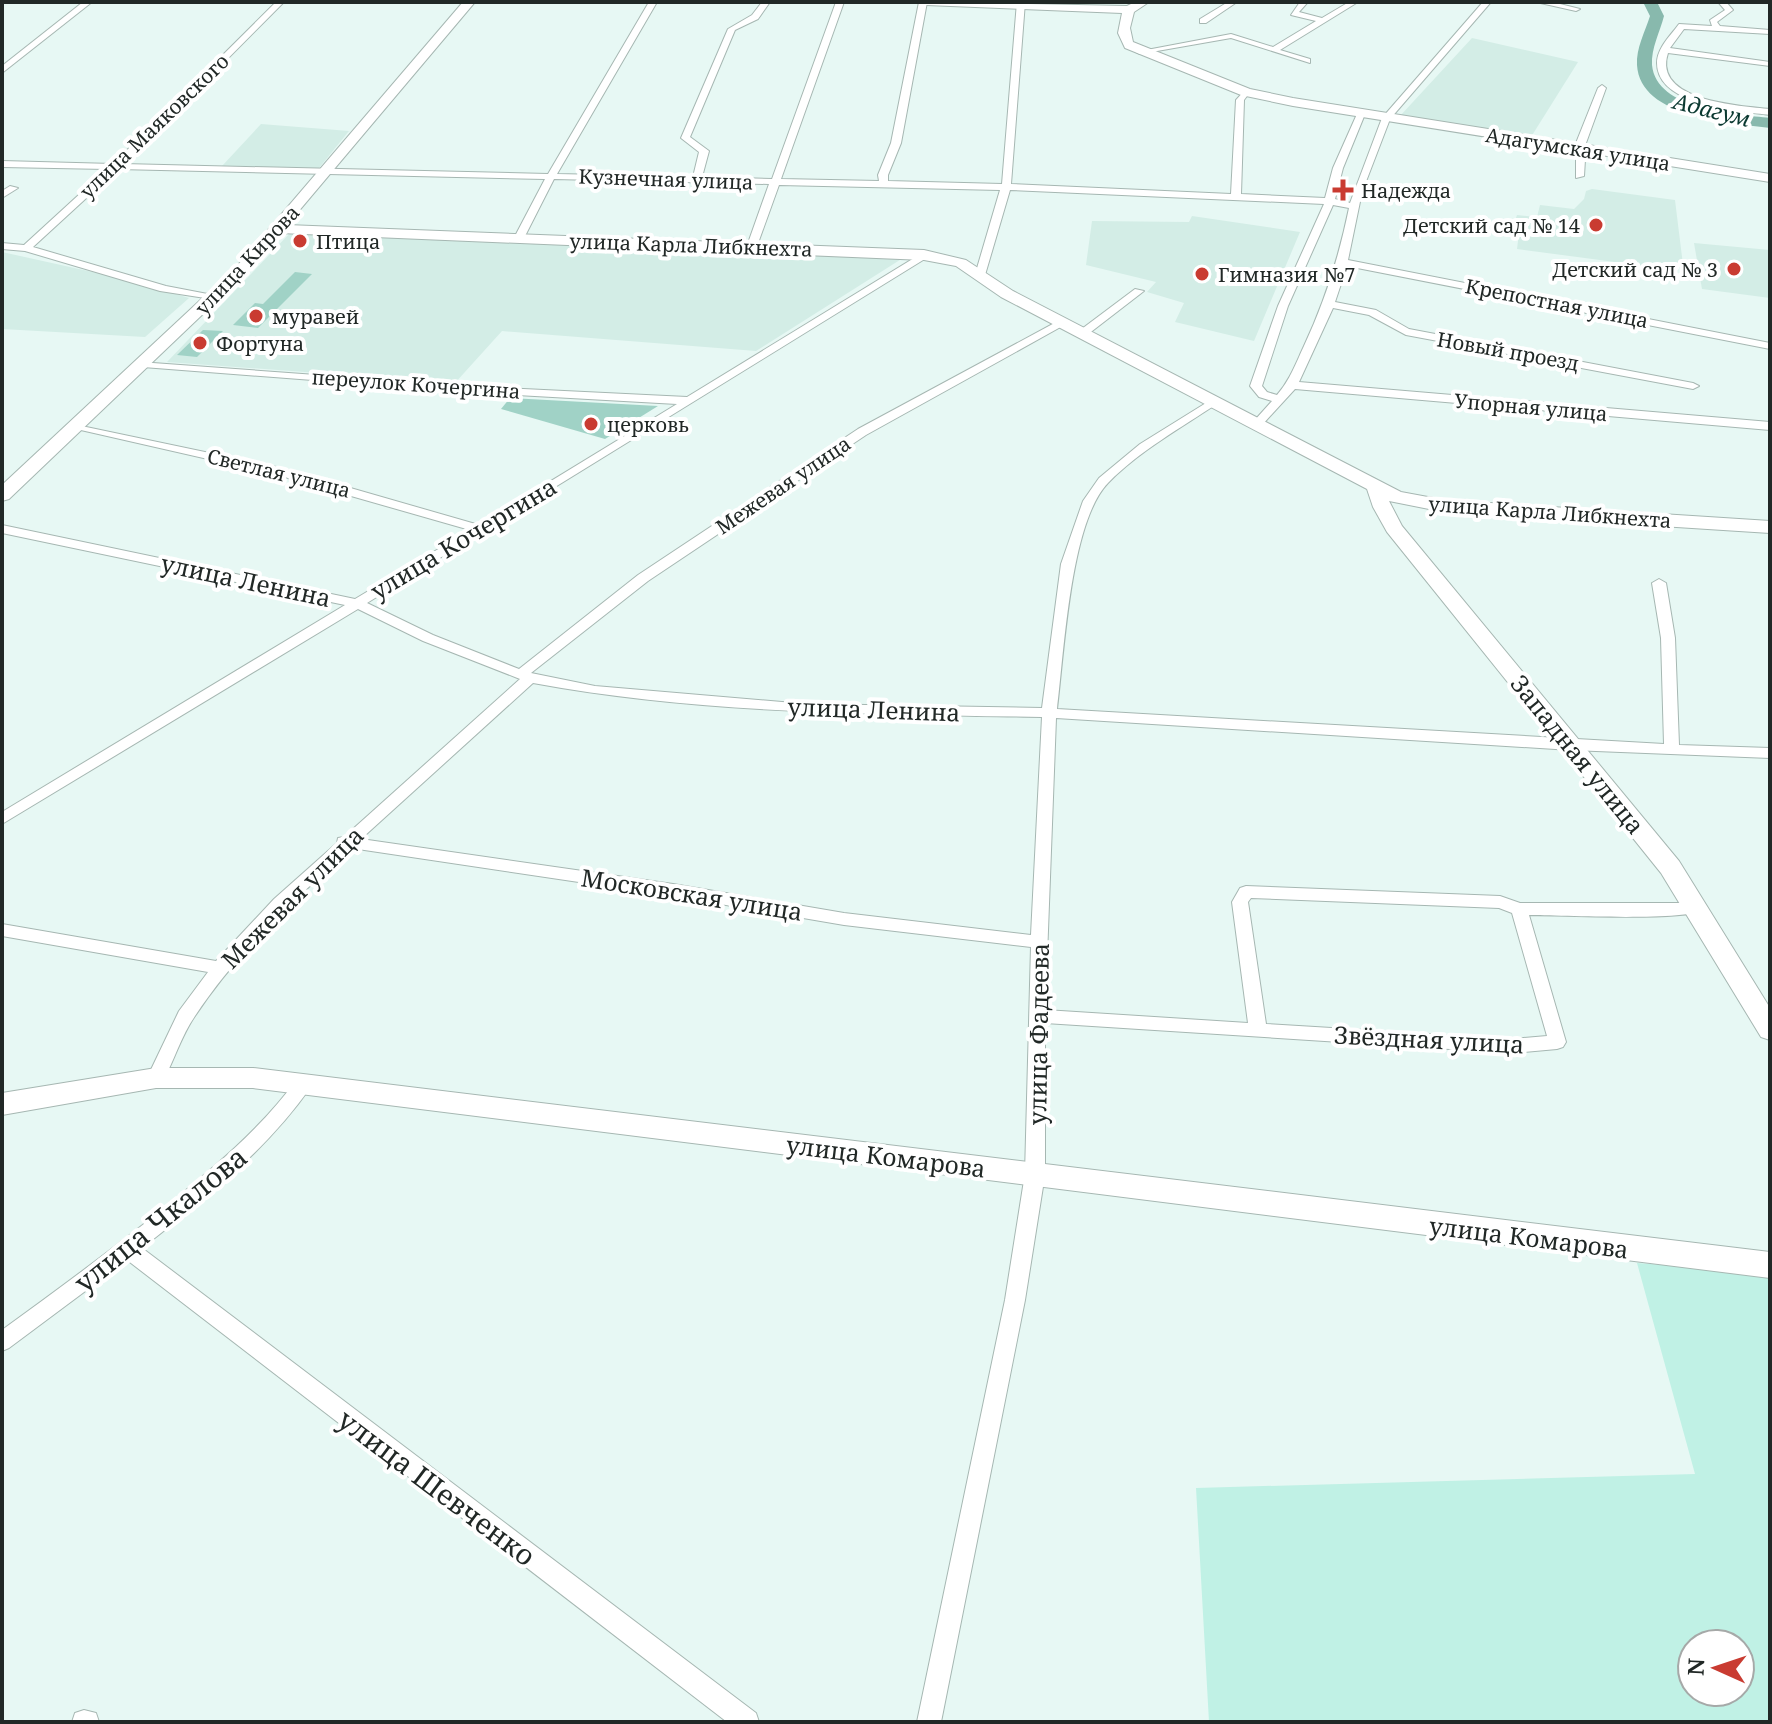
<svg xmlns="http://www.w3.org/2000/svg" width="1772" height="1724" font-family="'Noto Serif',serif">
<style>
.built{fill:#d3ede6}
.green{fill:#c0f1e5;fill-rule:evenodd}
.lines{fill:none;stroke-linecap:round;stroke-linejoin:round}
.river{fill:#88b9ad;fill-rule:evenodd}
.building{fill:#a0d2c6}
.street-casing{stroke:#a6b7b2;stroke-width:2}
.secondary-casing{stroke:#a6b7b2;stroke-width:2}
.street{fill:#fff;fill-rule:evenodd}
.secondary{fill:#fff;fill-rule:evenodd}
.poi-dot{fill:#c93b31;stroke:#fff;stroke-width:3}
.labels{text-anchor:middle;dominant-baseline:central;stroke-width:8;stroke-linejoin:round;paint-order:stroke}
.far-street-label{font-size:20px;fill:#212826;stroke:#fff}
.far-poi-label{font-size:20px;fill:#212826;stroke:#fff;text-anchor:start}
.far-water-label{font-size:22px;font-style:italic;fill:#0b3931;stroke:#fff}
.street-label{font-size:24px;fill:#212826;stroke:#fff}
.near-street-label{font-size:28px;fill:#212826;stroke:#fff}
</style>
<rect width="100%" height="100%" fill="#e7f8f4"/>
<g class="built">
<path d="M1472,38L1578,62L1531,137L1400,116Z"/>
<path d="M261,124L349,131L319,168L222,166Z"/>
<path d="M1592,189L1675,200L1683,265L1675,270L1517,249L1519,233L1511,232L1517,215L1537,217L1540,205L1574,209L1584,199L1586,191Z"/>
<path d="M1192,216L1300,232L1254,341L1175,322L1184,303L1147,292L1156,282L1086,265L1092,221L1189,222Z"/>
<path d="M290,233L903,258L756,351L502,331L455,383L167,362Z"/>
<path d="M1694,243L1770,250V298L1702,289Z"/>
<path d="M2,252L129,280L189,298L145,337L2,329Z"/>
</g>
<path class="green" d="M1637,1263L1770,1273V1722H1209L1196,1488L1695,1474ZM1692,1644H1740V1692H1692Z"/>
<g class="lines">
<path class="river" d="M1643,2H1657L1664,16C1660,32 1651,48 1652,65C1656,110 1736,114 1770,118V128C1731,123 1640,118 1637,65C1636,48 1645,32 1650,16Z"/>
</g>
<g class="building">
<path d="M295,272L312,274L258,328L233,325L255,303L263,304Z"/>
<path d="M203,330L223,331L197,357L177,355Z"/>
<path d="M510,398L658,406L605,439L501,409Z"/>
</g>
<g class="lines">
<defs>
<g id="street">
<path d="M83,2H92L2,73V66Z"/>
<path d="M276,2H284L123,164L548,174L649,2H657L557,174L693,177L699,152L681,138L728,29L752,15L762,2H770L758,19L735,30L690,137L709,151L702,177L772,179L836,2H844L781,179L879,181L878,175L891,143L919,2H927L901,143L888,175V181L1002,184L1017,2H1025L1011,184L1231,194L1236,100L1246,89L1250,92L1244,100L1241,194L1325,198L1333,168L1357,114L1361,111L1365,114L1343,168L1335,199L1350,203L1382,118L1483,2H1491L1390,119L1362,192L1348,260L1770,343V349L1347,266L1335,302L1376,310L1409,329L1693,383L1699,386L1693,389L1406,335L1369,315L1333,308L1299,382L1770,422V430L1295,389L1262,425H1254V421L1272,401L1259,397L1250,386L1278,306L1324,204L1010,190L985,275L980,278L975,275L1000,190L779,185L757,246L752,249L747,246L769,184L554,179L524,238L519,241L514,238L545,179L118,169L33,247L166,286L218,296V300L160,291L25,251L2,249V243L24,245L107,169L2,167V161L113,164ZM1333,205L1349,208C1339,257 1325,301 1304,346C1296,363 1290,380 1277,395L1267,392L1262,386L1288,306Z"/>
<path d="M1228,2H1237L1206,23H1200V19Z"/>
<path d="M1300,2H1308L1299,12L1322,18L1349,2H1358L1280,50L1310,59V63L1231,38L1140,54L1136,52L1231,34L1273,47L1316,21L1291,15Z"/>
<path d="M1536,2H1552L1580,9L1576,11Z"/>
<path d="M1718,2H1726L1733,10L1717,22L1720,26L1770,30V34L1684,29L1670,48L1770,62V66L1668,53C1652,101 1740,106 1770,109V115C1739,111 1657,106 1657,63C1657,48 1671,35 1679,24L1712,26L1710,20L1725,10Z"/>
<path d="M1602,85L1606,88L1586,143L1584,176L1576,178V143L1598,88Z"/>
<path d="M10,186L18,188L2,198V191Z"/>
<path d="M924,252L928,253V257L367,603L433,635L519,669L638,575L858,429L1062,319L1067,322L1066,324L866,435L648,581L531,673L595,686L805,704L1042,708L1061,564L1083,501L1099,478L1140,444L1214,398L1220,401L1218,403C1181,428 1139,451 1108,483C1070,522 1064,654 1057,709L1664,744L1661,638L1652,583L1659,579L1666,583L1675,638L1679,745L1770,748V758L1571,750L1056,718L1045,1010L1248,1023L1232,902L1240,888L1246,886L1500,896L1520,903H1695L1703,909C1692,922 1555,915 1529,915L1566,1042L1563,1047L1557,1049L1512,1053L1045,1023V1174L1025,1300L941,1722H917L1005,1300L1025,1174L1031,947L844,925L673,896L351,848C294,900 237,952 195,1016C181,1036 174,1061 162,1083L156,1085L150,1083L147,1078L179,1011L208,972L2,936V924L216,961L274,899L337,843L338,838L344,837L520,679L423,641L358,609L2,824V812L345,605L2,533V525L355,599L470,530L274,474L72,428V424L281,468L479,525L677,404L482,393L143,367L139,366V362L482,387L687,397ZM533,683C700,714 872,714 1042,717L1031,935L844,913L673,884L361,839ZM1251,898L1499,908L1512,913L1547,1036L1512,1039L1266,1024L1248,902Z"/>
<path d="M1135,289L1144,291L1087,335H1079V331Z"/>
<path d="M304,1076L310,1078L313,1083L310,1088C265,1152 203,1200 142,1248L756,1713L759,1722H727L127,1260L9,1348L2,1351V1330C56,1291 110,1251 163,1209C212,1169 260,1130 298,1078Z"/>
<path d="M84,1710L96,1713L99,1722H72L75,1713Z"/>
</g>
<g id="secondary">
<path d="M463,2H475L287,225L924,250L966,260L1013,291L1401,492L1444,500L1770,521V533L1444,512L1389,501L1402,526L1679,861L1770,1008V1040L1761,1037L1661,873L1387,532L1373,507L1367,489L1001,297L956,266L924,260L280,233L248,271L9,499L2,501V485L238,265Z"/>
<path d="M920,2L1127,6L1135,2H1149L1134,12L1130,28L1133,42L1250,89L1293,98L1770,174V182L1293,106L1241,95L1125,48L1118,33L1122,13L926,5Z"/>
<path d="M156,1068H253L1770,1252V1278L253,1088H156L2,1115V1093Z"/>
</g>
</defs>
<use href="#street" class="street-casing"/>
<use href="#secondary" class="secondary-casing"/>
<use href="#street" class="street"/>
<use href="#secondary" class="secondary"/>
</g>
<g class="poi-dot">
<path d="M1339 178h8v8h8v8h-8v8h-8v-8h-8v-8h8z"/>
<circle cx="1596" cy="225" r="8"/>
<circle cx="300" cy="241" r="8"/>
<circle cx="1734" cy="269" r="8"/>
<circle cx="1202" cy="274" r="8"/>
<circle cx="256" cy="316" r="8"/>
<circle cx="200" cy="343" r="8"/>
<circle cx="591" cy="424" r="8"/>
</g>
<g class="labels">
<g class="far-street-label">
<text transform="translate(154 126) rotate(-44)">улица Маяковского</text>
<text transform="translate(1578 149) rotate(9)">Адагумская улица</text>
<text transform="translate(666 179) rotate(2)">Кузнечная улица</text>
<text transform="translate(691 245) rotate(2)">улица Карла Либкнехта</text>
<text transform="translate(247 260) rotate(-47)">улица Кирова</text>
<text transform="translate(1557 303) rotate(11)">Крепостная улица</text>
<text transform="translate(1508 351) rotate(10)">Новый проезд</text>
<text transform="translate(416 384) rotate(4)">переулок Кочергина</text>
<text transform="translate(1531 407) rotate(5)">Упорная улица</text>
<text transform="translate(279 473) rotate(14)">Светлая улица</text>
<text transform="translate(783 485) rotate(-34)">Межевая улица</text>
<text transform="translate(1550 512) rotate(4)">улица Карла Либкнехта</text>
</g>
<g class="far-poi-label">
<text x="1361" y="190">Надежда</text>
<text x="1580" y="225" text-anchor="end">Детский сад № 14</text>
<text x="316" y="241">Птица</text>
<text x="1718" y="269" text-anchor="end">Детский сад № 3</text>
<text x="1218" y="274">Гимназия №7</text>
<text x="272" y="316">муравей</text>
<text x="216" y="343">Фортуна</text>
<text x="607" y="424">церковь</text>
</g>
<g class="far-water-label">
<text transform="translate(1712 109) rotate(14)">Адагум</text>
</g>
<g class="street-label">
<text transform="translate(463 538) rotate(-31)">улица Кочергина</text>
<text transform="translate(246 580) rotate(12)">улица Ленина</text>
<text transform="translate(874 709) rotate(2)">улица Ленина</text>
<text transform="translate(1578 754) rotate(51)">Западная улица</text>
<text transform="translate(692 894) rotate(9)">Московская улица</text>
<text transform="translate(292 897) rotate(-45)">Межевая улица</text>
<text transform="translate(1038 1034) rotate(-89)">улица Фадеева</text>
<text transform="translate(1429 1039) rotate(3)">Звёздная улица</text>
<text transform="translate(886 1156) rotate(7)">улица Комарова</text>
<text transform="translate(1529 1237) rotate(7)">улица Комарова</text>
</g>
<g class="near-street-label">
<text transform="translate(160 1219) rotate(-39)">улица Чкалова</text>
<text transform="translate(437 1487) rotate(37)">улица Шевченко</text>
</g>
</g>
<rect width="1772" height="1724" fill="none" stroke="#212826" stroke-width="8"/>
<g transform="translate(1716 1668) rotate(273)"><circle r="38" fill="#ffffff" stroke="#a6a9a8" stroke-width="2"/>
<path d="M0-6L14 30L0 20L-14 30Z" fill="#c93b31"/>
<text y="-12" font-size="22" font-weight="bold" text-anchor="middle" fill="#212826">N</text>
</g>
</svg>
